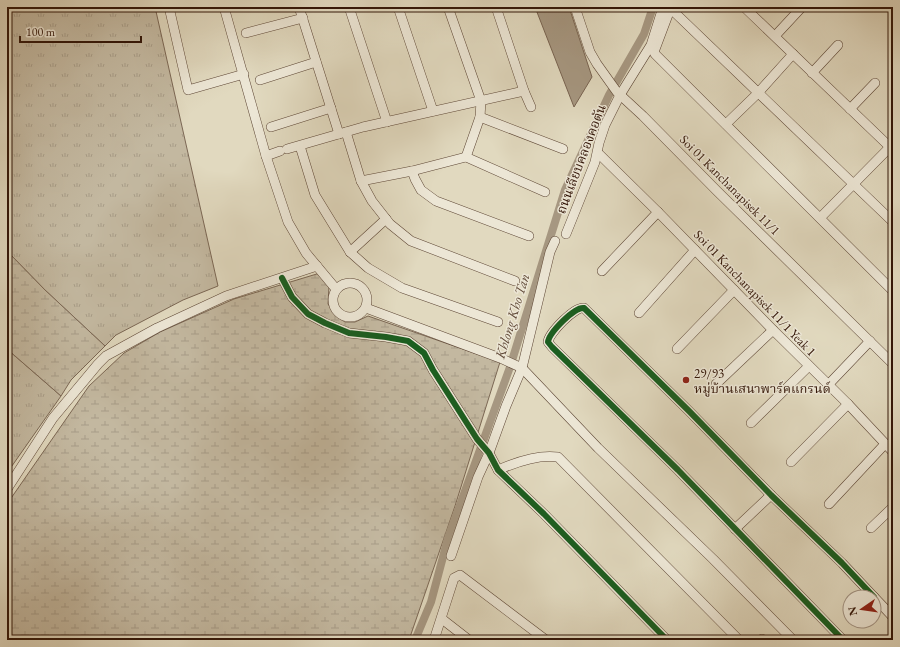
<svg xmlns="http://www.w3.org/2000/svg" width="900" height="647" font-family="'EB Garamond','Noto Serif Thai',serif">
<style>
.grass{fill:url(#grass-tufts);stroke:#7b6754}
.wetland{fill:url(#wetland-marsh);stroke:#7b6754}
.water{fill:#a69781;stroke:#786351}
.lines{fill:none;stroke-linecap:round;stroke-linejoin:round}
.canal{stroke:#a69781;stroke-width:8}
.minor-casing{stroke:#5e4736;stroke-width:10}
.minor{stroke:#ece6d5;stroke-width:9}
.cycleway-casing{stroke:#ece6d5;stroke-width:8}
.cycleway{stroke:#1b5e20;stroke-width:6}
.poi-dot{fill:#8f2418;stroke:#ece6d5;stroke-width:1.5}
.labels{text-anchor:middle;dominant-baseline:central;stroke-width:3;stroke-linejoin:round;paint-order:stroke}
.street-label{font-size:13px;fill:#331608;stroke:#ece6d5}
.poi-label{font-size:13px;fill:#331608;stroke:#ece6d5;text-anchor:start}
.water-label{font-size:14px;font-style:italic;fill:#614a38;stroke:#ece6d5}
</style>
<defs>
<pattern id="grass-tufts" width="24" height="20" patternUnits="userSpaceOnUse"><rect width="24" height="20" fill="#c3b8a0"/><path d="M3 7l-1-3M5 7V3M7 7l1-3M15 17l-1-3M17 17v-4M19 17l1-3" fill="none" stroke="#a89d88"/></pattern>
<pattern id="wetland-marsh" width="20" height="14" patternUnits="userSpaceOnUse"><rect width="20" height="14" fill="#c3b8a0"/><path d="M1 5h8M5 5V1M11 12h8M15 12V8" fill="none" stroke="#a89d88"/></pattern>
</defs>
<rect width="100%" height="100%" fill="#e1d9bf"/>
<filter id="stains"><feTurbulence type="fractalNoise" baseFrequency=".005" numOctaves="4"/><feColorMatrix values="0 0 0 0 .2 0 0 0 0 .09 0 0 0 0 .02 0 0 0 .5 -.17"/></filter>
<radialGradient id="worn" r=".72"><stop offset=".6" stop-color="#630" stop-opacity="0"/><stop offset="1" stop-color="#630" stop-opacity=".3"/></radialGradient>
<g class="grass">
<path d="M7,7H155L218,286L183,300L116,335L105,346L45,290L7,251Z"/>
<path d="M7,349L61,396L7,473Z"/>
</g>
<g class="wetland">
<path d="M7,251L45,290L105,346L71,380L61,396L7,349Z"/>
<path d="M320,273L329,286L328,304L337,317L345,322H355L368,316L500,362L455,506L409,640H7V504L89,386L124,353L160,332L234,299Z"/>
</g>
<path class="water" d="M535,7H569L592,77L574,107Z"/>
<g class="lines">
<path class="canal" d="M415,640L431,602L448,538L510,367L565,190L609,95L644,34L653,7"/>
<defs>
<g id="minor">
<path d="M169,7L188,90L244,74"/>
<path d="M224,7L266,156L288,222L306,253L336,289"/>
<path d="M299,7L339,134"/>
<path d="M349,7L387,122"/>
<path d="M398,7L433,111"/>
<path d="M448,7L481,101L480,117L466,157"/>
<path d="M575,7L590,52L597,64L617,92L643,116L717,191L893,364"/>
<path d="M671,7L654,52L655,54L893,291"/>
<path d="M744,7L893,150"/>
<path d="M671,9L893,222"/>
<path d="M246,33L303,18"/>
<path d="M775,36L801,8"/>
<path d="M812,73L838,45"/>
<path d="M260,80L316,62"/>
<path d="M524,91L531,107"/>
<path d="M850,109L875,83"/>
<path d="M480,117L563,149"/>
<path d="M726,124L758,93L793,54"/>
<path d="M271,127L331,108"/>
<path d="M346,132L361,181L372,201L390,224L411,241L515,281"/>
<path d="M300,146L315,195L350,252L368,268L402,288L498,322"/>
<path d="M287,149L363,127L524,91L496,7"/>
<path d="M598,153L658,212L773,330L848,404L893,452"/>
<path d="M266,156L280,151"/>
<path d="M412,171L415,179L421,190L436,201L529,236"/>
<path d="M361,181L412,171L466,157L545,192"/>
<path d="M820,218L890,147"/>
<path d="M566,234L595,162L599,143L605,125L620,95L651,45L663,7"/>
<path d="M350,252L386,219"/>
<path d="M602,271L658,212"/>
<path d="M282,278L292,297L308,314L325,323L349,333L386,337L408,341L424,353L433,370L477,439L489,453L498,470L544,514L667,640"/>
<circle cx="350" cy="300" r="17"/>
<path d="M366,308L500,358L522,368L598,448L713,559L793,640"/>
<path d="M639,313L695,250"/>
<path d="M677,349L734,290"/>
<path d="M716,384L773,330"/>
<path d="M828,385L870,341"/>
<path d="M751,423L809,366"/>
<path d="M791,462L848,404"/>
<path d="M498,470C516,462 538,454 558,457L739,640"/>
<path d="M7,489L53,418L98,364L106,356L157,328L226,296L317,266"/>
<path d="M829,504L885,444"/>
<path d="M871,528L893,507"/>
<path d="M735,529L771,495"/>
<path d="M451,556L478,477L489,453L506,406L522,368L550,252L555,241"/>
<path d="M874,597L893,617"/>
<path d="M442,619L469,640"/>
<path d="M762,639L763,640"/>
<path d="M434,640L454,578L460,575L546,640"/>
<path d="M843,640L678,470L552,347L548,342C549,333 575,306 584,308L689,411L771,495L842,563L874,597"/>
</g>
</defs>
<use href="#minor" class="minor-casing"/>
<use href="#minor" class="minor"/>
<defs>
<g id="cycleway">
<path d="M282,278L292,297L308,314L325,323L349,333L386,337L408,341L424,353L433,370L477,439L489,453L498,470L544,514L667,640"/>
<path d="M843,640L678,470L552,347L548,342C549,333 575,306 584,308L689,411L771,495L842,563L874,597"/>
</g>
</defs>
<use href="#cycleway" class="cycleway-casing"/>
<use href="#cycleway" class="cycleway"/>
</g>
<circle class="poi-dot" cx="686" cy="380" r="4"/>
<g class="labels">
<g class="street-label">
<text transform="translate(581 159) rotate(-69)">ถนนเลียบคลองคอตัน</text>
<text transform="translate(730 185) rotate(45)">Soi 01 Kanchanapisek 11/1</text>
<text transform="translate(755 293) rotate(46)">Soi 01 Kanchanapisek 11/1 Yeak 1</text>
</g>
<g class="poi-label">
<text x="694" y="373">29/93<tspan x="694" dy="15">หมู่บ้านเสนาพาร์คแกรนด์</tspan></text>
</g>
<g class="water-label">
<text transform="translate(512 316) rotate(-73)">Khlong Kho Tan</text>
</g>
</g>
<rect width="900" height="647" fill="none" stroke="#e1d9bf" stroke-width="24"/>
<rect x="8" y="8" width="884" height="631" fill="none" stroke="#331608" stroke-width="2"/>
<rect x="12" y="12" width="876" height="623" fill="none" stroke="#331608"/>
<g transform="translate(862 609) rotate(257)"><circle r="19" fill="#ece6d5" stroke="#a29383"/>
<path d="M0-3L7 15L0 10L-7 15Z" fill="#8f2418"/>
<text y="-6" font-size="11" font-weight="bold" text-anchor="middle" fill="#331608">N</text>
</g>
<path d="M20 36v6h121v-6" fill="none" stroke="#331608" stroke-width="2"/>
<text x="26" y="36" font-size="12" fill="#331608" stroke="#ece6d5" stroke-width="3" paint-order="stroke">100 m</text>
<rect width="100%" height="100%" filter="url(#stains)"/>
<rect width="100%" height="100%" fill="url(#worn)"/>
</svg>
